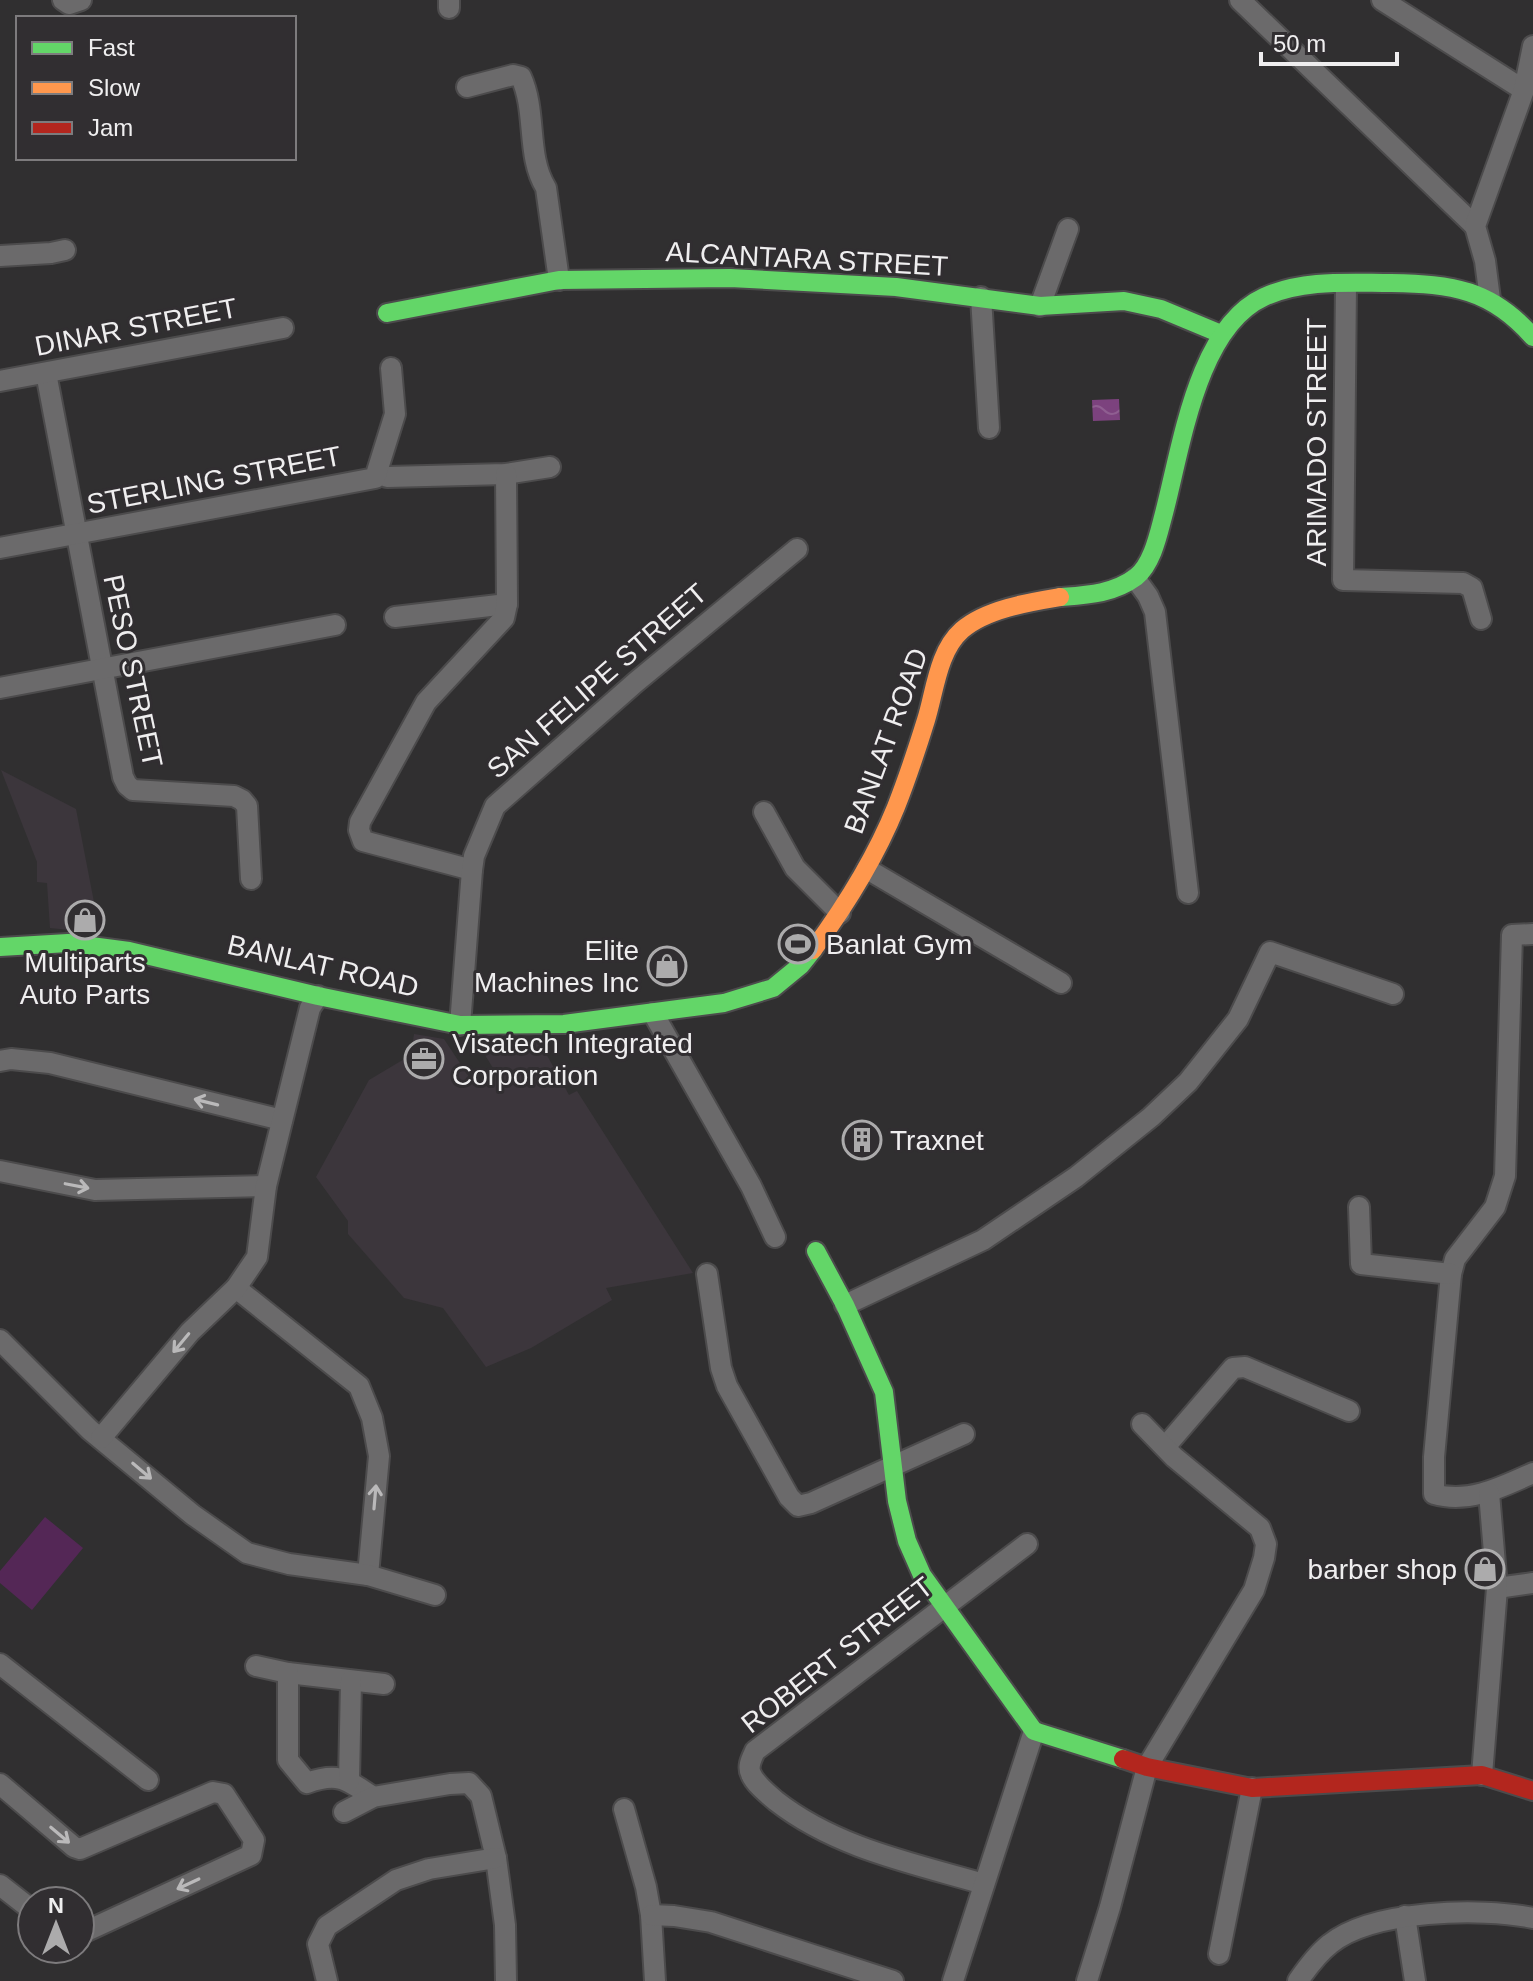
<svg xmlns="http://www.w3.org/2000/svg" width="1533" height="1981" font-family="Arial,sans-serif">
<style>
.built{fill:#3c363c}
.garden{fill:#542756}
.water{fill:url(#water-waves)}
.lines{fill:none;stroke-linecap:round;stroke-linejoin:round}
.street-casing{stroke:#4c4b4c;stroke-width:24}
.fast-casing{stroke:#4c4b4c;stroke-width:22}
.slow-casing{stroke:#4c4b4c;stroke-width:22}
.jam-casing{stroke:#4c4b4c;stroke-width:22}
.street{stroke:#6b6a6b;stroke-width:20}
.fast{stroke:#63d668;stroke-width:18}
.slow{stroke:#ff974d;stroke-width:18}
.jam{stroke:#b3261e;stroke-width:18}
.oneway{stroke:#bab9ba}
.labels{text-anchor:middle;dominant-baseline:central;stroke-width:6;stroke-linejoin:round;paint-order:stroke}
.street-label{font-size:28px;fill:#efeeef;stroke:#312e31}
.poi-label{font-size:28px;fill:#efeeef;stroke:#312e31;text-anchor:start}
</style>
<defs>
<pattern id="water-waves" width="16" height="10" patternUnits="userSpaceOnUse" patternTransform="scale(2)"><rect width="16" height="10" fill="#7c427e"/><path d="M0 5q4-4 8 0t8 0" fill="none" stroke="#8f5e91"/></pattern>
</defs>
<rect width="100%" height="100%" fill="#302f30"/>
<g class="built">
<path d="M1,770L76,809L100,933L50,928L47,883L37,882V862Z"/>
<path d="M414,1034L444,1039L475,1086L496,1073L477,1042L539,1041L569,1095L577,1091L693,1273L606,1288L612,1300L531,1348L486,1367L443,1308L404,1298L348,1234V1221L316,1177L369,1080L411,1055Z"/>
</g>
<path class="garden" d="M45,1517L83,1548L32,1610L0,1583V1571Z"/>
<path class="water" d="M1119,399L1120,420L1093,421L1092,400Z"/>
<g class="lines">
<defs>
<g id="street">
<path d="M63,0L69,4L81,0"/>
<path d="M449,0V8"/>
<path d="M1240,0L1475,226"/>
<path d="M1382,0L1524,90"/>
<path d="M467,87L513,75L521,77C537,112 526,156 546,188L559,280"/>
<path d="M0,256L51,253L65,250"/>
<path d="M1346,285L1343,580L1463,583L1472,588L1481,619"/>
<path d="M981,297L989,428"/>
<path d="M1490,299L1485,261L1475,226L1524,90L1533,46"/>
<path d="M1040,306L1068,229"/>
<path d="M46,373L123,777L127,785L133,790L234,796L242,800L247,806L251,879"/>
<path d="M0,381L283,328"/>
<path d="M387,477L506,474L550,467"/>
<path d="M0,548L375,478L395,414L391,368"/>
<path d="M1135,578L1148,596L1155,612L1188,893"/>
<path d="M395,617L507,604"/>
<path d="M0,688L335,625"/>
<path d="M764,812L795,868L840,913"/>
<path d="M867,869L1061,983"/>
<path d="M472,870L363,841L359,830L360,822L426,702L504,618L507,604L506,474"/>
<path d="M1533,934L1512,935L1505,1176L1495,1207L1455,1259L1451,1274L1434,1457V1494C1469,1504 1502,1487 1533,1473"/>
<path d="M653,1013L751,1186L775,1237"/>
<path d="M460,1025L472,870L474,856L495,806L636,682L797,549"/>
<path d="M0,1061L11,1059L50,1063L282,1120"/>
<path d="M0,1171L95,1190L266,1186"/>
<path d="M1359,1207L1361,1264L1451,1274"/>
<path d="M707,1274L721,1368L727,1386L789,1497L798,1506L811,1503L964,1434"/>
<path d="M236,1288L359,1386L372,1418L379,1456L368,1575"/>
<path d="M845,1305L983,1240L1076,1177L1151,1117L1188,1082L1238,1019L1270,952L1393,994"/>
<path d="M0,1340L90,1430L193,1515L247,1553L289,1564L368,1575L435,1595"/>
<path d="M101,1438L190,1332L236,1288L257,1257L266,1186L310,1008L318,996"/>
<path d="M1165,1447L1233,1368L1245,1367L1349,1411"/>
<path d="M1497,1588L1533,1583"/>
<path d="M0,1664L148,1780"/>
<path d="M256,1666L288,1673L384,1684"/>
<path d="M288,1673V1760L307,1783C338,1772 346,1779 373,1797"/>
<path d="M1482,1775L1497,1588L1489,1493"/>
<path d="M349,1781L351,1681"/>
<path d="M0,1784L74,1847L80,1849L213,1792L224,1794L254,1840L251,1855L80,1934"/>
<path d="M624,1809L646,1887L651,1915L655,1981"/>
<path d="M344,1812L373,1797L450,1784L469,1783L481,1796L496,1858L505,1925L506,1981"/>
<path d="M984,1884C912,1863 836,1848 776,1801C768,1794 755,1784 751,1774C747,1766 752,1758 755,1751L1027,1544"/>
<path d="M0,1885L32,1910"/>
<path d="M651,1915L674,1916L711,1922L893,1981"/>
<path d="M1405,1916L1415,1981"/>
<path d="M1219,1954L1252,1788"/>
<path d="M327,1981L318,1944L327,1926L396,1880L429,1869L496,1858"/>
<path d="M953,1981L1034,1731"/>
<path d="M1087,1981L1110,1907L1147,1767L1254,1590L1264,1558L1266,1544L1260,1528L1174,1457L1142,1424"/>
<path d="M1298,1981C1307,1968 1317,1954 1330,1944C1372,1910 1481,1907 1533,1918"/>
</g>
<g id="fast">
<path d="M387,313L559,280L730,278L896,287L1040,306L1124,301L1161,309L1221,334"/>
<path d="M1060,597C1087,595 1113,594 1136,577C1152,564 1158,536 1163,517C1181,451 1196,328 1264,297C1303,279 1350,283 1391,283C1452,284 1491,289 1533,337"/>
<path d="M0,947L68,943L129,951L318,996L460,1025L564,1024L724,1003L773,988L801,965L813,950"/>
<path d="M816,1251L845,1305L884,1392L897,1501L907,1541L922,1575L1034,1731L1123,1759"/>
</g>
<path id="slow" d="M813,950C846,905 875,859 896,807C907,779 917,749 926,720C935,691 938,651 962,630C986,609 1030,602 1060,597"/>
<path id="jam" d="M1123,1759L1147,1767L1252,1788L1482,1775L1533,1791"/>
</defs>
<use href="#street" class="street-casing"/>
<use href="#fast" class="fast-casing"/>
<use href="#slow" class="slow-casing"/>
<use href="#jam" class="jam-casing"/>
<use href="#street" class="street"/>
<use href="#fast" class="fast"/>
<use href="#slow" class="slow"/>
<use href="#jam" class="jam"/>
</g>
<defs><path id="oneway-shaft" d="M-6 0H5M1.5-3L5.5 0L1.5 3" fill="none" stroke-width="1.6" stroke-linecap="round" stroke-linejoin="round" transform="scale(2)"/></defs>
<g class="oneway">
<use href="#oneway-shaft" transform="translate(206 1102) rotate(-166)"/>
<use href="#oneway-shaft" transform="translate(77 1186) rotate(11)"/>
<use href="#oneway-shaft" transform="translate(181 1343) rotate(130)"/>
<use href="#oneway-shaft" transform="translate(142 1471) rotate(40)"/>
<use href="#oneway-shaft" transform="translate(375 1497) rotate(-85)"/>
<use href="#oneway-shaft" transform="translate(60 1835) rotate(40)"/>
<use href="#oneway-shaft" transform="translate(188 1884) rotate(155)"/>
</g>
<defs>
<symbol id="shop-ring" viewBox="-11 -11 22 22"><circle r="9.5" fill="#312e31" stroke="#acabac" stroke-width="1.5"/><path d="M-5-2.5h2.3a2.7 3.5 0 0 1 5.4 0H5L5.5 6h-11ZM-1.5-2.5h3a1.5 2.3 0 0 0-3 0Z" fill="#acabac"/></symbol>
<symbol id="stadium-ring" viewBox="-11 -11 22 22"><circle r="9.5" fill="#312e31" stroke="#acabac" stroke-width="1.5"/><path d="M0-5a6.5 5 0 1 0 0 10a6.5 5 0 1 0 0-10ZM-3.5-1.8h7v3.6h-7Z" fill="#acabac"/></symbol>
<symbol id="office-ring" viewBox="-11 -11 22 22"><circle r="9.5" fill="#312e31" stroke="#acabac" stroke-width="1.5"/><path d="M-6-3h4V-5.5h4V-3h4V5H-6ZM-1-4.5V-3h2v-1.5ZM-6 0V1H6V0Z" fill="#acabac"/></symbol>
<symbol id="building-ring" viewBox="-11 -11 22 22"><circle r="9.5" fill="#312e31" stroke="#acabac" stroke-width="1.5"/><path d="M-4-6H4V6H1V3H-1V6H-4ZM-2.5-4.3h1.7v1.8h-1.7ZM.8-4.3h1.7v1.8H.8ZM-2.5-1h1.7V.8h-1.7ZM.8-1h1.7V.8H.8Z" fill="#acabac"/></symbol>
</defs>
<g fill-rule="evenodd">
<use href="#shop-ring" x="63" y="898" width="44" height="44"/>
<use href="#stadium-ring" x="776" y="922" width="44" height="44"/>
<use href="#shop-ring" x="645" y="944" width="44" height="44"/>
<use href="#office-ring" x="402" y="1037" width="44" height="44"/>
<use href="#building-ring" x="840" y="1118" width="44" height="44"/>
<use href="#shop-ring" x="1463" y="1547" width="44" height="44"/>
</g>
<g class="labels">
<g class="street-label">
<text transform="translate(807 259) rotate(3)">ALCANTARA STREET</text>
<text transform="translate(136 327) rotate(-11)">DINAR STREET</text>
<text transform="translate(1316 442) rotate(-90)">ARIMADO STREET</text>
<text transform="translate(214 480) rotate(-11)">STERLING STREET</text>
<text transform="translate(133 671) rotate(78)">PESO STREET</text>
<text transform="translate(597 681) rotate(-41)">SAN FELIPE STREET</text>
<text transform="translate(886 741) rotate(-70)">BANLAT ROAD</text>
<text transform="translate(323 966) rotate(13)">BANLAT ROAD</text>
<text transform="translate(837 1655) rotate(-38)">ROBERT STREET</text>
</g>
<g class="poi-label">
<text x="826" y="944">Banlat Gym</text>
<text x="639" y="950" text-anchor="end">Elite<tspan x="639" dy="32">Machines Inc</tspan></text>
<text x="85" y="962" text-anchor="middle">Multiparts<tspan x="85" dy="32">Auto Parts</tspan></text>
<text x="452" y="1043">Visatech Integrated<tspan x="452" dy="32">Corporation</tspan></text>
<text x="890" y="1140">Traxnet</text>
<text x="1457" y="1569" text-anchor="end">barber shop</text>
</g>
</g>
<rect x="16" y="16" width="280" height="144" fill="#312e31" stroke="#7d7b7d" stroke-width="2"/>
<rect x="32" y="42" width="40" height="12" fill="#63d668" stroke="#7d7b7d" stroke-width="2"/>
<text x="88" y="56" font-size="24" fill="#efeeef">Fast</text>
<rect x="32" y="82" width="40" height="12" fill="#ff974d" stroke="#7d7b7d" stroke-width="2"/>
<text x="88" y="96" font-size="24" fill="#efeeef">Slow</text>
<rect x="32" y="122" width="40" height="12" fill="#b3261e" stroke="#7d7b7d" stroke-width="2"/>
<text x="88" y="136" font-size="24" fill="#efeeef">Jam</text>
<g transform="translate(56 1925)"><circle r="38" fill="#312e31" stroke="#7d7b7d" stroke-width="2"/>
<path d="M0-6L14 30L0 20L-14 30Z" fill="#acabac"/>
<text y="-12" font-size="22" font-weight="bold" text-anchor="middle" fill="#efeeef">N</text>
</g>
<path d="M1261 52v12h136v-12" fill="none" stroke="#efeeef" stroke-width="4"/>
<text x="1273" y="52" font-size="24" fill="#efeeef" stroke="#312e31" stroke-width="6" paint-order="stroke">50 m</text>
</svg>
